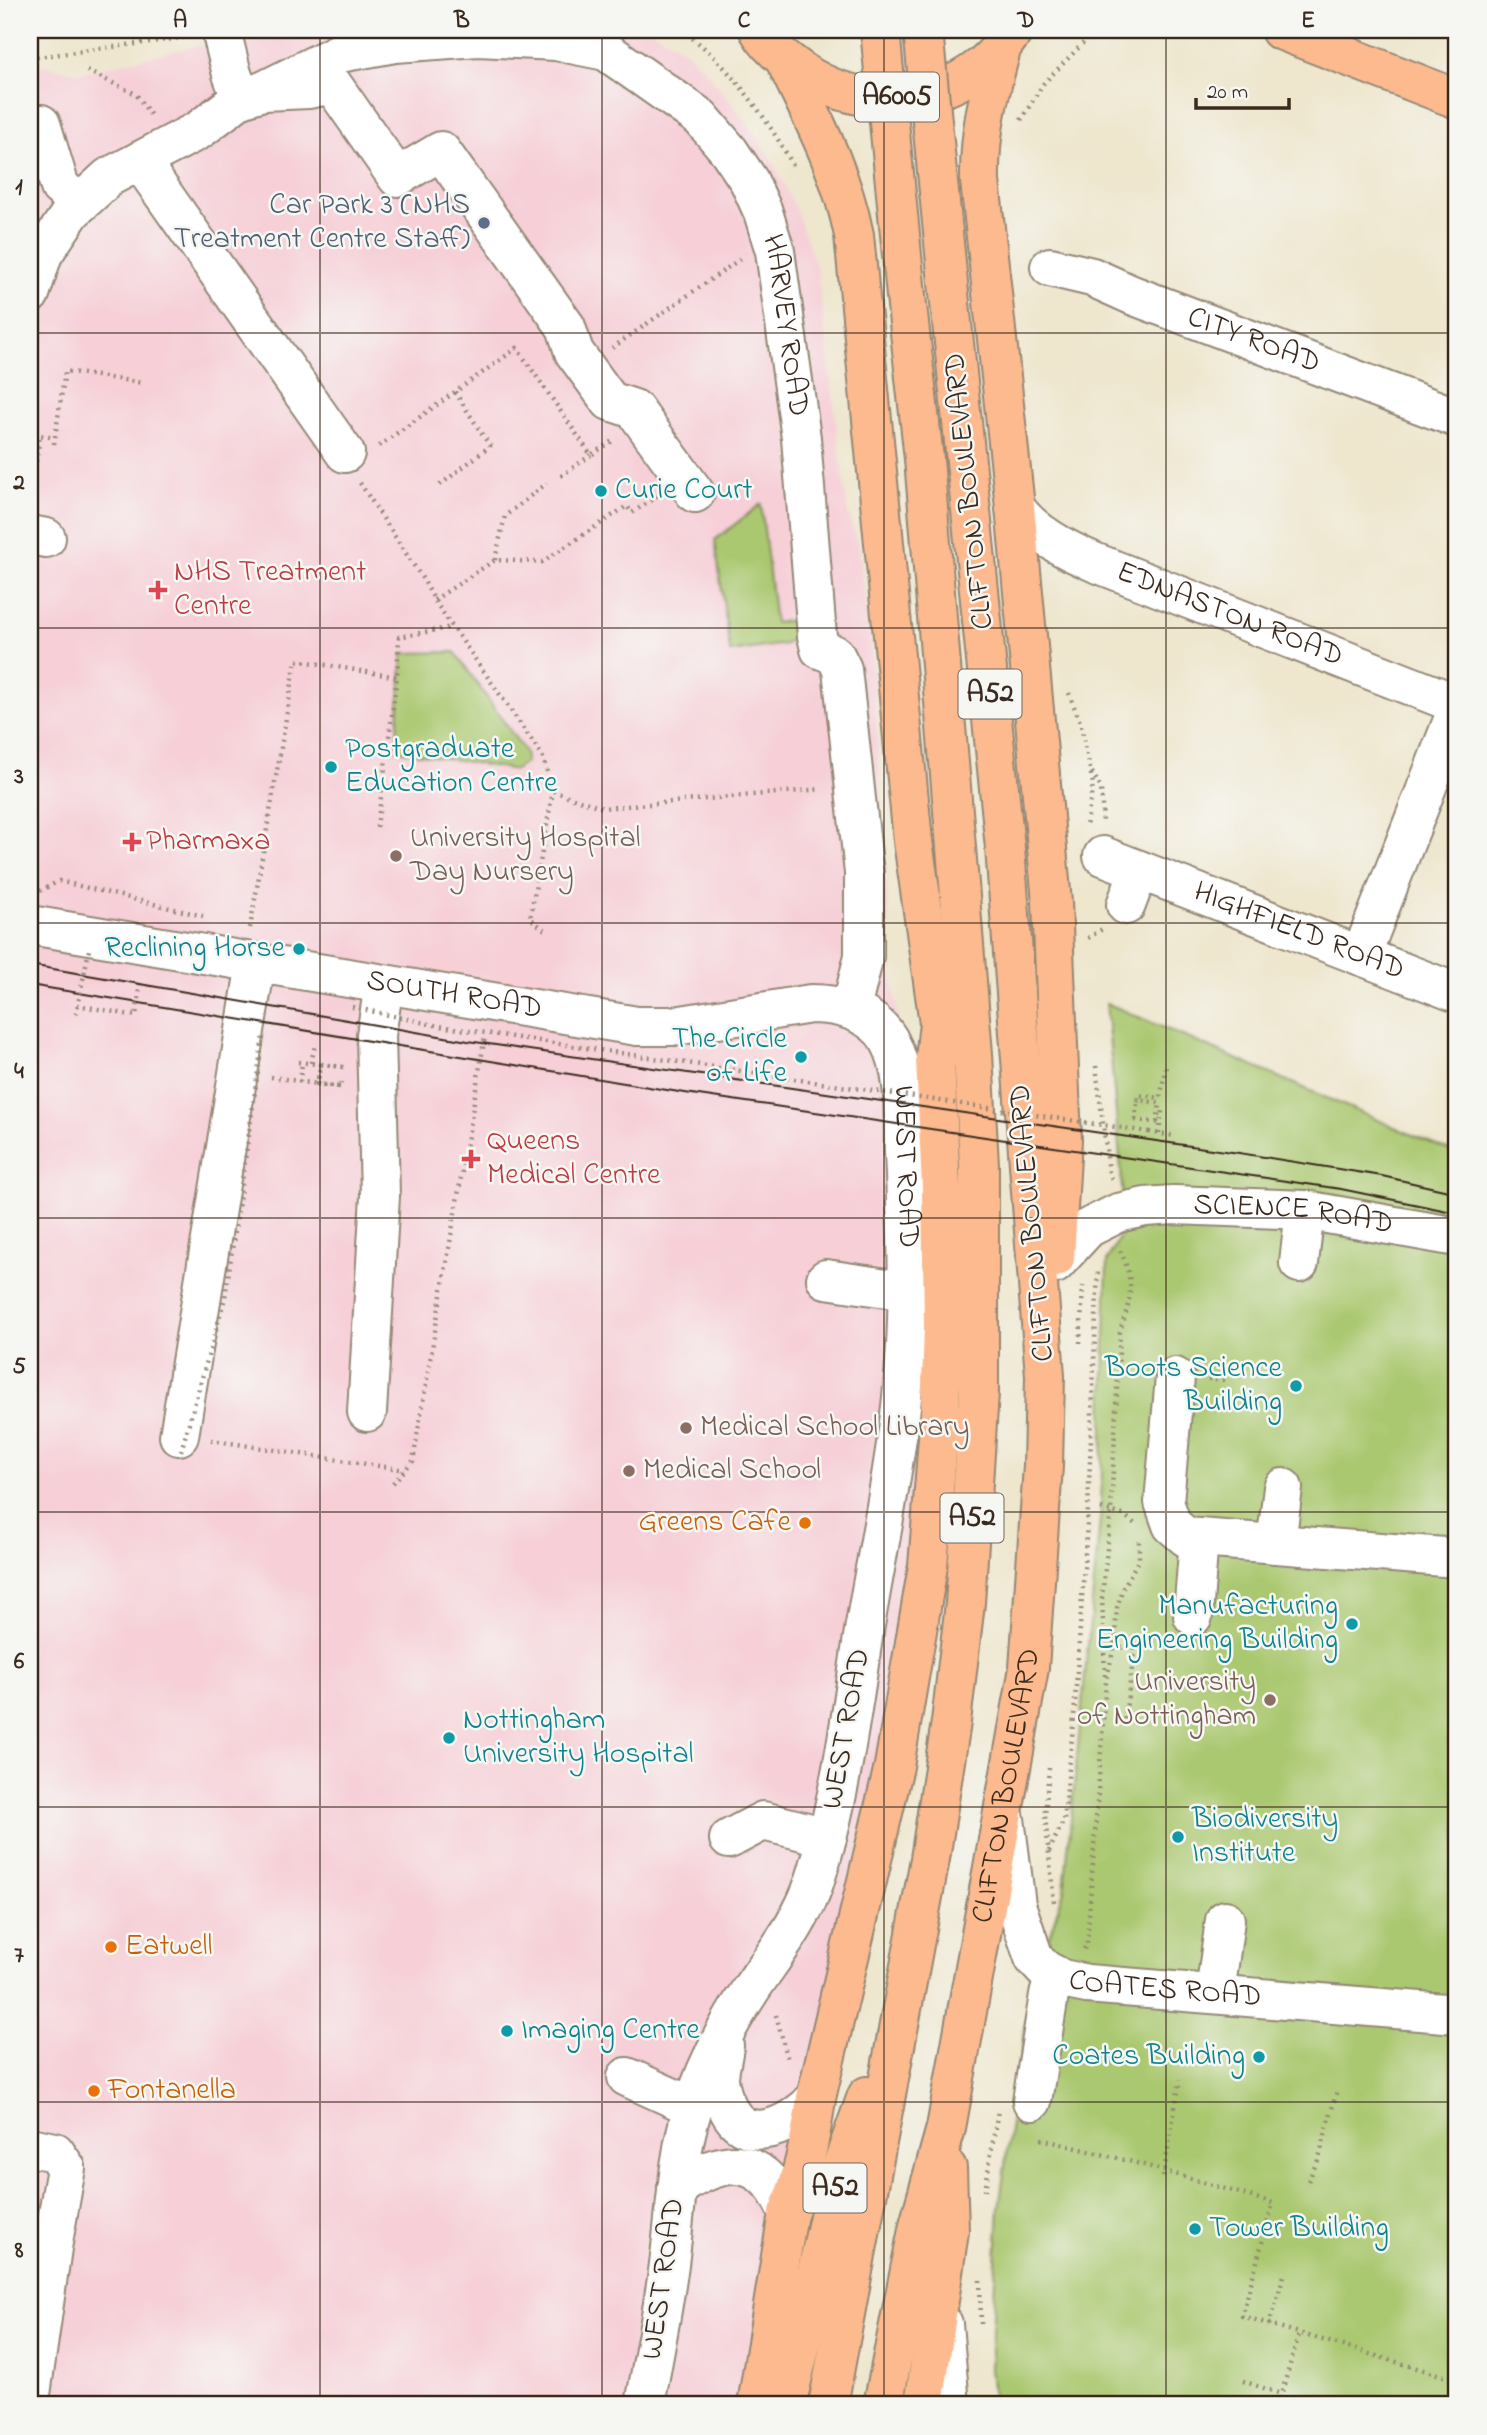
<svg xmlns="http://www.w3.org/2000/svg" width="1487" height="2435" font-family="'Indie Flower',sans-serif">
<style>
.built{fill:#f6cfd7}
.green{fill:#aac870;stroke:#727947;stroke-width:2}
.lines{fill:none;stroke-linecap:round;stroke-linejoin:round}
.minor-casing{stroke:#948876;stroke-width:42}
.major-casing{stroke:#948876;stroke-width:42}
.highway-casing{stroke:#948876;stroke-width:42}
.path{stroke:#948876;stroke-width:4.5;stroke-dasharray:2 5;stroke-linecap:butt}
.minor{stroke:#fff;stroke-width:38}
.major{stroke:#fcba8e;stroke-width:38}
.highway{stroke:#fcba8e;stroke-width:38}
.tram{stroke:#3b2a1e;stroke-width:2}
.highway-bridge-casing{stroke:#948876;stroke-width:42;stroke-linecap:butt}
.path-bridge{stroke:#948876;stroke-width:4.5;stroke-dasharray:2 5;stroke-linecap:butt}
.highway-bridge{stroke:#fcba8e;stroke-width:38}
.grid{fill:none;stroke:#3b2a1e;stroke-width:2;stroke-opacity:0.55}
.service-dot{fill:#5c6f8a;stroke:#f6f6f2;stroke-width:2.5}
.culture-dot{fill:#0f9aa8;stroke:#f6f6f2;stroke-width:2.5}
.health-dot{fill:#e0444e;stroke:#f6f6f2;stroke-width:2.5}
.education-dot{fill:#8d6e63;stroke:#f6f6f2;stroke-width:2.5}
.food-dot{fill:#e8710a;stroke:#f6f6f2;stroke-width:2.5}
.labels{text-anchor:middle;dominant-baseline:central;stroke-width:5;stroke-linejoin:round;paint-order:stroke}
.shield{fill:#f6f6f2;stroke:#73675e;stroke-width:2}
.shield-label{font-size:28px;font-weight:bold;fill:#3b2a1e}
.service-label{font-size:30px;fill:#4e5e75;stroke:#f6f6f2;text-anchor:end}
.street-label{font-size:30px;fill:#3b2a1e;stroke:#f6f6f2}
.culture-label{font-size:30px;fill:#0d838f;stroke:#f6f6f2;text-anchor:start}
.health-label{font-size:30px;fill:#be3a42;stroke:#f6f6f2;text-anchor:start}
.education-label{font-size:30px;fill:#785e54;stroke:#f6f6f2;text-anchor:start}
.food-label{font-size:30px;fill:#c56008;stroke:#f6f6f2;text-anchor:start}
.neatline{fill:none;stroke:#3b2a1e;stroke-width:2.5}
.grid-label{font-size:23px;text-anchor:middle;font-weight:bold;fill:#3b2a1e}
</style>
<rect width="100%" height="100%" fill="#f6f6f2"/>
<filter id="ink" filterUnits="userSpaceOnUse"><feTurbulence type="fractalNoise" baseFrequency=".0143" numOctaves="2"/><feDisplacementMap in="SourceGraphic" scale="14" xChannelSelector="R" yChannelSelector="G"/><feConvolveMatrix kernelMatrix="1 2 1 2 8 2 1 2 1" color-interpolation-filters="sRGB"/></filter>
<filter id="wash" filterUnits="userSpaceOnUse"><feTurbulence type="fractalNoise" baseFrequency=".00686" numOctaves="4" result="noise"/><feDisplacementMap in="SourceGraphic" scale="28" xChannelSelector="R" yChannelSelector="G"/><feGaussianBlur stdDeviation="1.57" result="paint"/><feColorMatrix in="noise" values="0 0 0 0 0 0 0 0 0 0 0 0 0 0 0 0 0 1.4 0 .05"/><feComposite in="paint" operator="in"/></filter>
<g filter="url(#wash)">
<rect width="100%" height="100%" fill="#eee6cd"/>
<path class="built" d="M306,30H651L686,51L711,77L747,123L773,162L794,205L817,269L847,509L859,547L872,653L893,982L905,1059L919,1259L920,1563L743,2405H30V62L79,73L190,47Z"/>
<g class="green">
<path d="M761,504L775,623L793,620V639L785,644L730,652L715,540Z"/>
<path d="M455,652L525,752L526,762L515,770L396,750L403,653Z"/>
<path d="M1106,1003L1457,1154V2405H994L990,2369L999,2208L1009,2137L1030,1993L1064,1891L1101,1509L1107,1260L1124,1229L1121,1169Z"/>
</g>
</g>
<g filter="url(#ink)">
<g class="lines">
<defs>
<g id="minor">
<path d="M221,30L232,74L241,98"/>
<path id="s1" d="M263,91L339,53L395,43L478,37L556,41L606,51L701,118L729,151L749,181L763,212L775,251L801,438L817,636L820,649L835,655L842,669L864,873V956L851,1009"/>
<path d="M41,124L60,187L80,203"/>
<path d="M140,161L345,453"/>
<path id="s2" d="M1050,267L1092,277L1132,295L1457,418"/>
<path d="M30,294L43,254L72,211L109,177L199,130L241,98L263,91L309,89L332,84L397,177L441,151L566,327L574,352L610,401L634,409L695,493"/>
<path id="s3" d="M1015,507C1032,533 1066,550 1094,562L1457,704"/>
<path d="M30,535L46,538"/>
<path id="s4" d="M1103,856L1457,993"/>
<path d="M1126,905L1139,870"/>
<path id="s5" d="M30,925L637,1026H675L811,1004C840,1004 873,1013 889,1040C907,1072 903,1117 904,1152C908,1239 911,1328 900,1415C891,1488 876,1560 864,1631C851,1715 840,1802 814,1883C801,1922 776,1952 753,1986C728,2024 706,2064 693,2107C677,2158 676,2212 669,2264C663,2311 653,2358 645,2405"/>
<path d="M1361,956L1457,710"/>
<path d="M1299,1263L1305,1210"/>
<path id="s6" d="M1055,1264L1088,1228L1118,1213L1145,1207L1174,1205L1305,1210L1457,1237"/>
<path d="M826,1279L907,1291"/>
<path d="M1175,1377L1164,1502L1172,1525L1186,1537L1457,1558"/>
<path d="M367,1412L380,1196L376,1035L384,985"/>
<path d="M179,1436L256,963"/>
<path d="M1276,1544L1283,1488"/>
<path d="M1193,1616L1199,1538"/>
<path id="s7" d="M1005,1819L1016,1905L1034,1958L1044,1969L1062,1979L1087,1984L1457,2014"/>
<path d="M729,1839L763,1821L827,1837"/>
<path d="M1215,1994L1225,1920"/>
<path d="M724,2046C723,2056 719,2069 719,2079C720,2088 723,2098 727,2106C745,2150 794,2124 816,2098"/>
<path d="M627,2077L693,2107"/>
<path d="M1032,2101L1049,1995L1055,1975"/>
<path d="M30,2147L55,2152L66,2168L52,2248L30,2401"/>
<path d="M677,2188C727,2154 763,2154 788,2213"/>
<path d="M943,2324L950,2405"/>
</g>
<g id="major">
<path d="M759,30C769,47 785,60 801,71C854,108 930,107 982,66C994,56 1005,43 1014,30"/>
<path d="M1280,30L1457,99"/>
</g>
<g id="highway">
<path d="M1002,46C989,94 979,131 980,181L1015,507L1052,902L1062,1140L1055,1258"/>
<path d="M785,60C813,119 841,170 854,235L913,841L939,1023L946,1049"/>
<path d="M757,2405L788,2213C803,2176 811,2138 816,2098L894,1766L928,1566L940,1413L943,1327L941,1188L935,1059L939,1023"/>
<path d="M786,2405L802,2340L837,2180L867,2096"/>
<path d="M828,2405L930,1859L951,1722L965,1603L979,1393V1165L973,1054L924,459L906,296"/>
<path id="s8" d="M883,2405L919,2225L946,2128L1029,1668L1043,1466L1045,1376L1005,848L949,293"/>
<path d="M924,2405L949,2231L947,2168"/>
</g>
</defs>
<use href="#minor" class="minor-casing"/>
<use href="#major" class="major-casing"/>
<use href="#highway" class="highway-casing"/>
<g class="path">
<path d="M681,30C726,59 770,122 795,169"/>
<path d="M30,58L188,37"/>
<path d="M87,71L136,94L152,117"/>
<path d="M1021,120L1043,84L1096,30"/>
<path d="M612,348L743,257"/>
<path d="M54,444L65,371L143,383"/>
<path d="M379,446L517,348L591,455L614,440"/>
<path d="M561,476L591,455"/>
<path d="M360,483L424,581L436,603L542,755L553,791L530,918L545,930"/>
<path d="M440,485L490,446L455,392"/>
<path d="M30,503L40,435L55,438"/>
<path d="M495,560L505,516L547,483"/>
<path d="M30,598L32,602L30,614"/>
<path d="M434,600L495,560L542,562L627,506L632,513L657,496"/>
<path d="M1069,693L1081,725L1093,784L1086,827"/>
<path d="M1092,772L1101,788L1103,823"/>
<path d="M553,791L603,808L822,789"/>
<path d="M377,827L397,677"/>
<path d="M40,891L59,881L203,916"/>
<path d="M250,928L296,660L397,677L399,637L452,627"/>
<path d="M1088,938L1104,928"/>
<path d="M77,1005L136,1016L141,979"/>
<path d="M298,1062L324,1065"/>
<path d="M311,1063L315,1045"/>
<path d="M1096,1066L1109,1172L1113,1182"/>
<path d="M271,1077L318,1084"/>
<path d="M300,1082L302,1062"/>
<path d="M341,1082L340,1087L317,1084L321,1064L342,1067"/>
<path d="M340,1087L317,1084L321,1065L344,1067"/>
<path d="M1137,1102L1138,1100L1160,1103L1157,1123"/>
<path d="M1135,1120L1138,1095L1160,1098L1166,1067"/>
<path d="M1135,1120L1161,1123"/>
<path d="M1149,1132L1174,1136"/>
<path d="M1159,1134L1162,1111"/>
<path d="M1080,1343L1083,1286"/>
<path d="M1208,1379L1228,1380"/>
<path d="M211,1440L405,1470"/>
<path d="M393,1483L413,1461L485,1036"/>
<path d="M1101,1509L1124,1515L1135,1524"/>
<path d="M1114,1647L1135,1648L1123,1730"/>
<path d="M1105,1676L1102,1597L1111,1511L1120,1330C1132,1298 1135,1280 1119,1248"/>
<path d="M1049,1768L1045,1816L1054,1902"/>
<path d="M1049,1851L1064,1820L1074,1716L1088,1509L1098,1268"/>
<path d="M1084,1949L1087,1943L1106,1682L1114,1647L1117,1608L1122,1590L1139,1559V1539"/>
<path d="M776,2015L788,2060"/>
<path d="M1041,2139L1141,2164L1273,2203L1242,2316L1457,2380"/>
<path d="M1308,2181L1319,2158L1337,2090"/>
<path d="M985,2191L998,2110"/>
<path d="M980,2280L981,2324"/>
<path d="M1269,2325L1285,2272"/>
<path d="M1243,2381L1281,2394"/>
<path d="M1278,2405L1299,2334"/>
</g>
<use href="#minor" class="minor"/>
<use href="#major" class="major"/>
<use href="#highway" class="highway"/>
<g class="tram">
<path d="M30,965L468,1041L1239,1153L1382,1176L1457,1193"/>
<path d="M30,985L685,1093L1341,1189L1457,1213"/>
</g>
<defs>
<g id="highway-bridge">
<path d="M880,30L906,296"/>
<path d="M923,30L949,293"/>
</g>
</defs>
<use href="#highway-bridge" class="highway-bridge-casing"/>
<g class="path-bridge">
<path d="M352,1007L439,1026L1149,1132"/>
<path d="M76,1014L89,950"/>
<path d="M181,1451L225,1298L263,1037"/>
<path d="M1163,2177L1180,2080"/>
</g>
<use href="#highway-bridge" class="highway-bridge"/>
</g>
</g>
<path class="grid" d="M320,30V2405M602,30V2405M884,30V2405M1166,30V2405M30,333H1457M30,628H1457M30,923H1457M30,1218H1457M30,1512H1457M30,1807H1457M30,2102H1457"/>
<circle class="service-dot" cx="484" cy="223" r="7"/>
<g class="culture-dot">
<circle cx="601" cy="491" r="7"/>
<circle cx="331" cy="767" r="7"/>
<circle cx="299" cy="949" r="7"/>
<circle cx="801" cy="1057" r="7"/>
<circle cx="1296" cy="1386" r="7"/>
<circle cx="1352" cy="1624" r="7"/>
<circle cx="449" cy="1738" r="7"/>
<circle cx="1178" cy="1837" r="7"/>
<circle cx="507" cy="2031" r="7"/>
<circle cx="1259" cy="2057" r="7"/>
<circle cx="1195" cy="2229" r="7"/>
</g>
<g class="health-dot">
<path d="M154.5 579.5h7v7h7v7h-7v7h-7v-7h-7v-7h7z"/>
<path d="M128.5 831.5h7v7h7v7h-7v7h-7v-7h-7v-7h7z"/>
<path d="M467.5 1148.5h7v7h7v7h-7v7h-7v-7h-7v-7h7z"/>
</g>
<g class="education-dot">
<circle cx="396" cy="856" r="7"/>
<circle cx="686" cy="1428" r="7"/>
<circle cx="629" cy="1471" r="7"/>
<circle cx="1270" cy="1700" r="7"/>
</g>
<g class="food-dot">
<circle cx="805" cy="1523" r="7"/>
<circle cx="111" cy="1947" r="7"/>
<circle cx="94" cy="2091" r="7"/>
</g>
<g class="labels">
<g class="shield">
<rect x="855" y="72.5" width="84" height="49" rx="5"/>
<rect x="958.5" y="669.5" width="63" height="49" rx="5"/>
<rect x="940.5" y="1493.5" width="63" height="49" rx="5"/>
<rect x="803.5" y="2163.5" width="63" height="49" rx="5"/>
</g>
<g class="shield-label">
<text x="897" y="97">A6005</text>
<text x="990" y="694">A52</text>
<text x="972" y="1518">A52</text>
<text x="835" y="2188">A52</text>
</g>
<g class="service-label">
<text x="470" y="206">Car Park 3 (NHS<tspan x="470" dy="34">Treatment Centre Staff)</tspan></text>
</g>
<g class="street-label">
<text stroke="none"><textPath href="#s1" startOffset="700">HARVEY ROAD</textPath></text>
<text stroke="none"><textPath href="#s2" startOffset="217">CITY ROAD</textPath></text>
<text transform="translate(970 491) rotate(-96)">CLIFTON BOULEVARD</text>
<text stroke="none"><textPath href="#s3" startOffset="243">EDNASTON ROAD</textPath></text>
<text stroke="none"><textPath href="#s4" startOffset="210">HIGHFIELD ROAD</textPath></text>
<text stroke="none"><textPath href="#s5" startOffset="430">SOUTH ROAD</textPath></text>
<text stroke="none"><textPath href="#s5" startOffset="1010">WEST ROAD</textPath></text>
<text stroke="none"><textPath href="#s6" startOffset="259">SCIENCE ROAD</textPath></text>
<text transform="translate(1033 1223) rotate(-95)">CLIFTON BOULEVARD</text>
<text transform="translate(847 1729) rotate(-80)">WEST ROAD</text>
<text stroke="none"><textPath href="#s8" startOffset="632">CLIFTON BOULEVARD</textPath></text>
<text stroke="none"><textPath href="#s7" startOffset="282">COATES ROAD</textPath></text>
<text transform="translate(664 2279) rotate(-82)">WEST ROAD</text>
</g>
<g class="culture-label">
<text x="615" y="491">Curie Court</text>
<text x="345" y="750">Postgraduate<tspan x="345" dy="34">Education Centre</tspan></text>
<text x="285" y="949" text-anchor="end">Reclining Horse</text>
<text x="787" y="1040" text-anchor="end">The Circle<tspan x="787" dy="34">of Life</tspan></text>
<text x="1282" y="1369" text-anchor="end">Boots Science<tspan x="1282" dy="34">Building</tspan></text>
<text x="1338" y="1607" text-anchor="end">Manufacturing<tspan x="1338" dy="34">Engineering Building</tspan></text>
<text x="463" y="1721">Nottingham<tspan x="463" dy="34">University Hospital</tspan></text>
<text x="1192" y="1820">Biodiversity<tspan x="1192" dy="34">Institute</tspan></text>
<text x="521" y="2031">Imaging Centre</text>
<text x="1245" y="2057" text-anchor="end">Coates Building</text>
<text x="1209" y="2229">Tower Building</text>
</g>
<g class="health-label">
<text x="174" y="573">NHS Treatment<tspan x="174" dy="34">Centre</tspan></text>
<text x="146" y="842">Pharmaxa</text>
<text x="487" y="1142">Queens<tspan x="487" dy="34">Medical Centre</tspan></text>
</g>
<g class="education-label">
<text x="410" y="839">University Hospital<tspan x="410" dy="34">Day Nursery</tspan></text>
<text x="700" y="1428">Medical School Library</text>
<text x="643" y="1471">Medical School</text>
<text x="1256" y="1683" text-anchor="end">University<tspan x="1256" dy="34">of Nottingham</tspan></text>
</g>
<g class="food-label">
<text x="791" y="1523" text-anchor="end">Greens Cafe</text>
<text x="125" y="1947">Eatwell</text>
<text x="108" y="2091">Fontanella</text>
</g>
</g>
<rect width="1487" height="2435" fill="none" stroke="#f6f6f2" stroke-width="77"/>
<path d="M1196 98v10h93v-10" fill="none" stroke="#3b2a1e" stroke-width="3.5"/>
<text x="1207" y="98" font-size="21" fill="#3b2a1e" stroke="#f6f6f2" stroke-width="5" paint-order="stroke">20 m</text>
<rect x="38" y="38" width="1410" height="2358" class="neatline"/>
<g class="grid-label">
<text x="180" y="27">A</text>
<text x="462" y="27">B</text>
<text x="744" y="27">C</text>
<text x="1026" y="27">D</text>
<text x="1308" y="27">E</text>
<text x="19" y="194">1</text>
<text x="19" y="489">2</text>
<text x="19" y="783">3</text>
<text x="19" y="1078">4</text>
<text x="19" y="1373">5</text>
<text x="19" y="1668">6</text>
<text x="19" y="1962">7</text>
<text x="19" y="2257">8</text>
</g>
</svg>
